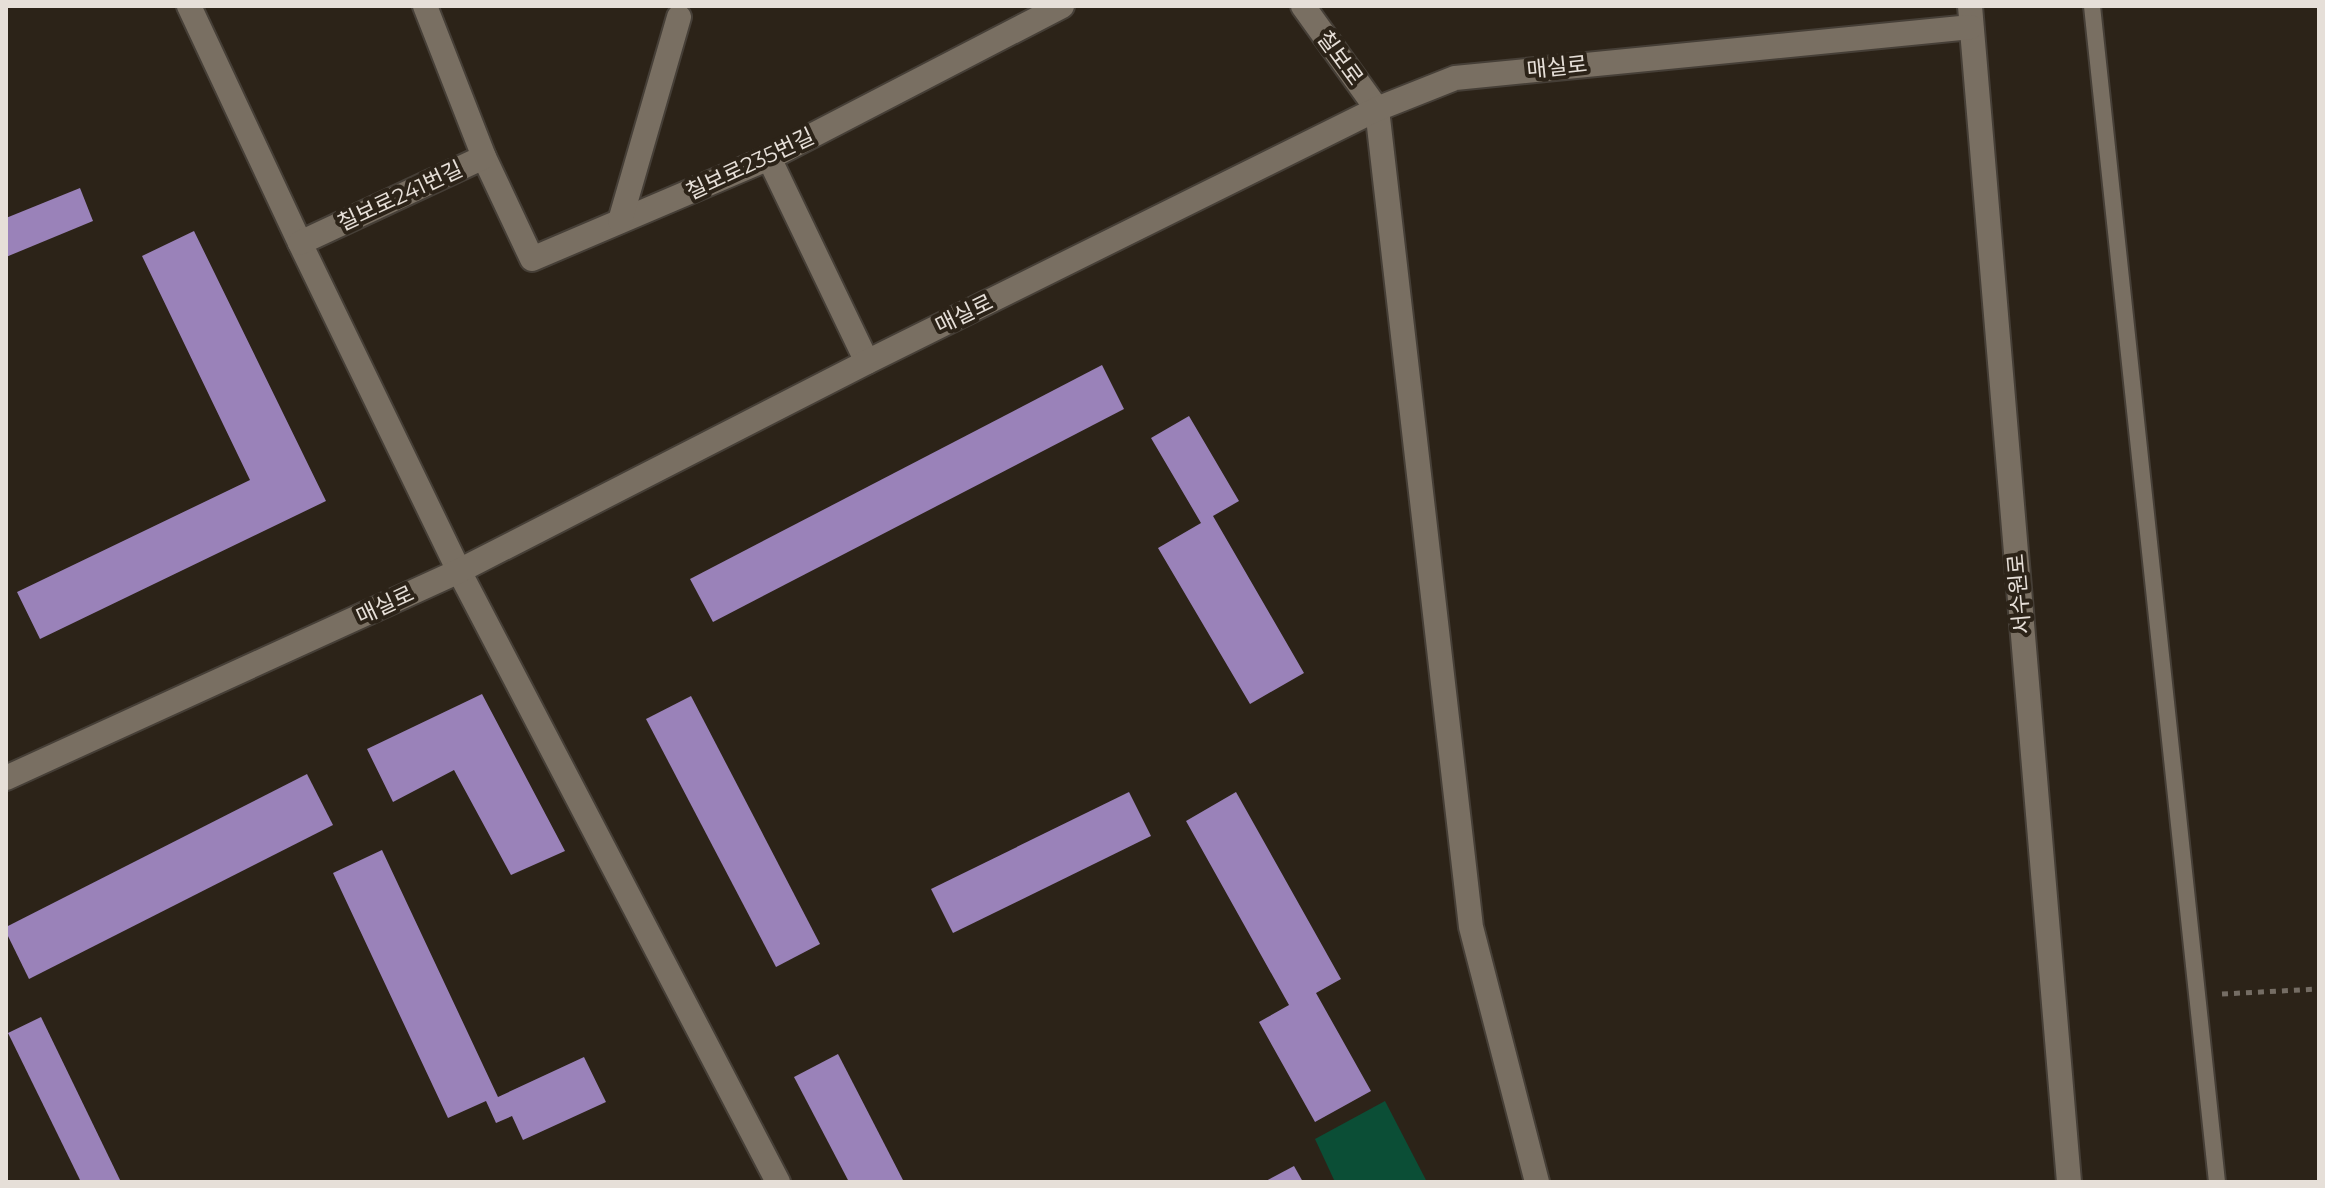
<svg xmlns="http://www.w3.org/2000/svg" width="2325" height="1188" font-family="Montserrat,'Noto Sans KR',sans-serif">
<style>
.green{fill:#0b4e36}
.building{fill:#9a82b9}
.lines{fill:none;stroke-linecap:round;stroke-linejoin:round}
.lane-casing{stroke:#463f37;stroke-width:20}
.street-casing{stroke:#463f37;stroke-width:28}
.secondary-casing{stroke:#463f37;stroke-width:28}
.path{stroke:#756d64;stroke-width:5;stroke-dasharray:6 6;stroke-linecap:butt}
.lane{stroke:#796f62;stroke-width:16}
.street{stroke:#796f62;stroke-width:24}
.secondary{stroke:#796f62;stroke-width:24}
.labels{text-anchor:middle;dominant-baseline:central;stroke-width:8;stroke-linejoin:round;paint-order:stroke}
.street-label{font-size:22px;fill:#e6dfd8;stroke:#2c2318}
</style>
<rect width="100%" height="100%" fill="#2c2318"/>
<path class="green" d="M1385,1101L1427,1182H1335L1315,1139Z"/>
<g class="building">
<path d="M80,188L93,221L6,257V218Z"/>
<path d="M194,231L326,501L40,639L17,592L250,480L142,256Z"/>
<path d="M1102,365L1124,409L713,622L690,579Z"/>
<path d="M1189,416L1239,501L1213,516L1304,673L1250,704L1158,548L1201,523L1151,438Z"/>
<path d="M482,694L565,851L511,875L454,770L393,802L367,749Z"/>
<path d="M691,696L820,944L776,967L646,719Z"/>
<path d="M307,774L333,825L29,979L6,932V927Z"/>
<path d="M1129,792L1151,836L953,933L931,889Z"/>
<path d="M1236,792L1341,979L1316,993L1371,1091L1315,1122L1259,1022L1289,1005L1186,821Z"/>
<path d="M382,850L498,1097L584,1057L606,1102L523,1140L512,1116L496,1123L486,1101L448,1118L333,873Z"/>
<path d="M41,1017L121,1182H81L8,1033Z"/>
<path d="M838,1054L904,1182H849L794,1077Z"/>
<path d="M1294,1166L1303,1182H1264Z"/>
</g>
<g class="lines">
<defs>
<path id="lane" d="M2092,6L2217,1182"/>
<g id="street">
<path d="M189,6L300,243L459,571L778,1182"/>
<path d="M1377,109L1471,927L1537,1182"/>
<path d="M484,157L532,259L769,158L1062,6"/>
<path d="M769,158L867,362"/>
<path d="M620,221L679,17"/>
<path d="M300,243L484,157L425,6"/>
</g>
<g id="secondary">
<path d="M1303,6L1377,109"/>
<path d="M1970,6L2069,1182"/>
<path d="M6,778L459,571L867,362L1377,109L1455,78L1971,27"/>
</g>
</defs>
<use href="#lane" class="lane-casing"/>
<use href="#street" class="street-casing"/>
<use href="#secondary" class="secondary-casing"/>
<path class="path" d="M2222,994L2319,989"/>
<use href="#lane" class="lane"/>
<use href="#street" class="street"/>
<use href="#secondary" class="secondary"/>
</g>
<g class="labels">
<g class="street-label">
<text transform="translate(1340 58) rotate(54)">칠보로</text>
<text transform="translate(1557 67) rotate(-6)">매실로</text>
<text transform="translate(750 164) rotate(-25)">칠보로235번길</text>
<text transform="translate(400 196) rotate(-25)">칠보로241번길</text>
<text transform="translate(964 314) rotate(-26)">매실로</text>
<text transform="translate(2019 594) rotate(-95)">서수원로</text>
<text transform="translate(385 605) rotate(-25)">매실로</text>
</g>
</g>
<rect width="2325" height="1188" fill="none" stroke="#e6dfd8" stroke-width="16"/>
</svg>
